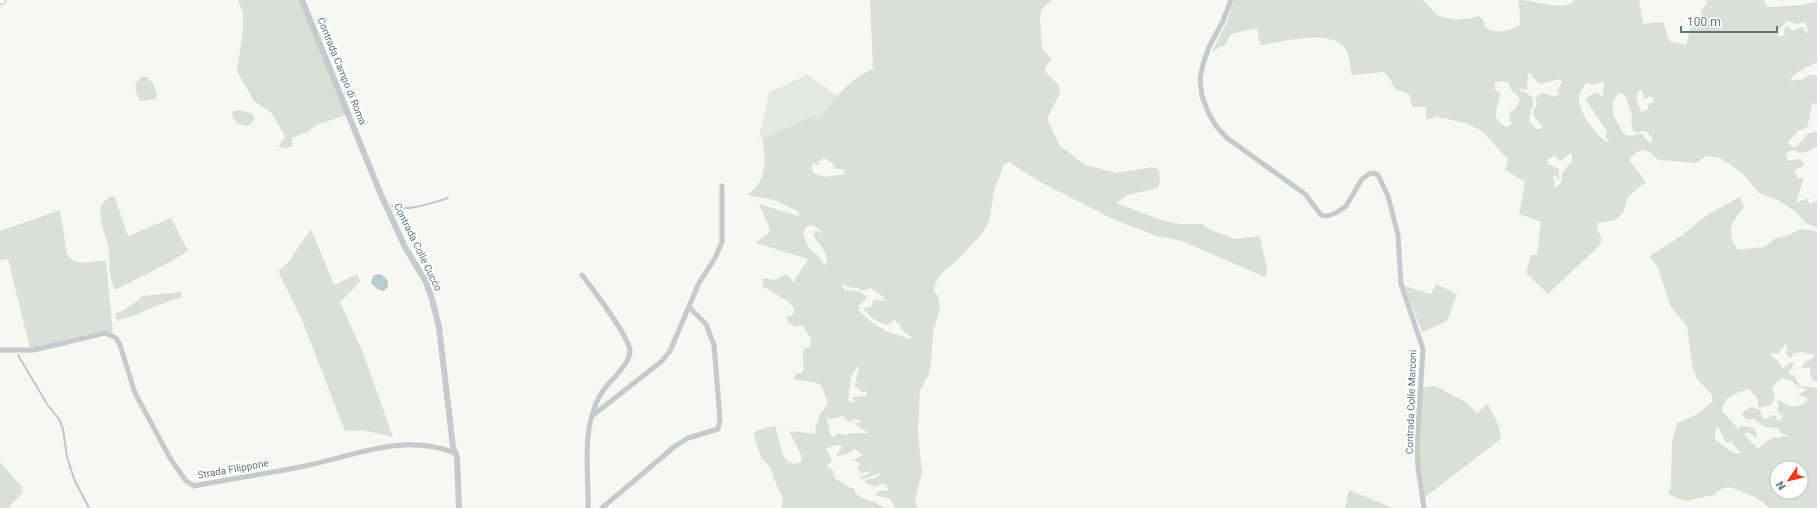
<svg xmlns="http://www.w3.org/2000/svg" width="1817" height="508" font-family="Roboto,sans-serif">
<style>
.built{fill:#e5e7e5}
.green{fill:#d9e0d5;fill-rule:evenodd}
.water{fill:#bbcacd}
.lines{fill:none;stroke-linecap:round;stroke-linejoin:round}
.stream{stroke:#bbcacd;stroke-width:2}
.primary-casing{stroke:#b8bdc0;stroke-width:10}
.minor{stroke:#c5cacc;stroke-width:5}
.tertiary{stroke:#c5cacc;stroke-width:6}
.primary{stroke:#fff;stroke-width:8}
.labels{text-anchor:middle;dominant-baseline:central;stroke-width:4;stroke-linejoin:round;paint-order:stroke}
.street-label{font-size:10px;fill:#617681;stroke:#fff}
</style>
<rect width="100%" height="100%" fill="#f7f7f4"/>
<path class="built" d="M807,75L838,96L818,121L815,115L759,139L769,92Z"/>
<g class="green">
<path d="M238,0H299L346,115L316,125L309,131L292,138V146L287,148L278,147L285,137L272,113L254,101L237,71L243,30V14Z"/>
<path d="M870,0H1052L1041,10L1040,19L1042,49L1052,59L1046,66L1045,72L1058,84L1060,93L1047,119L1059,145L1084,164L1115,173L1154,167L1159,170L1160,182L1158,188L1128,195L1116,203L1161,220L1179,224H1202L1211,230L1235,239L1260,236L1267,270L1265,277L1182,241L1157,236L1115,220L1044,184L1009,162L1003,165C1001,174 997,182 994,191C991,205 992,220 983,232C976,241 967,249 960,257C948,270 935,273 934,292L938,296L940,307L933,333L931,362L928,376L920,390L918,432L922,473L915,499L917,508H895L890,499L876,495L878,491L889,490L886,486L888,485L880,484L877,487L865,483V480L875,478L881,473L860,480L862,477L872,471L860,473L857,467L860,465L858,462L853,460L863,455L855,449L845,455L836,456L842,447L840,445L832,446L826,449L832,460L827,467L834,471L833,475L836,479L851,488H854L855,493C863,501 875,500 884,508H781C786,497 778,491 775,481C772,473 771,464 762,460L753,433L759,430L775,426L783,455L788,462L794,464L801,462L802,457L789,431L817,434L815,432L819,416L828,403L821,385L813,382L793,379L796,374L802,373C806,365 801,357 804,348L810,347L811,340L804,327L800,325L795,327L789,323L786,317L791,316L794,313V308L789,302L762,286L763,278L775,280L785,275L789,276L793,283L808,259L756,243L769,233L770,229L759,204L799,216V212L775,200L748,195C768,178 766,161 762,138L815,115L818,121C836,99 845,81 873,69ZM823,157L834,164L832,166H836L833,168L834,169H842L846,174L825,177L813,173L812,163L820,165L817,161L822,160ZM812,225L820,230L823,235L818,231H815L813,235C819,245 832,255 824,266C821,255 816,256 810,249C806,245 806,239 803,234L807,226ZM845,284L847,287L858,288L861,291L871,288L882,296L885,301L874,300L871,307L863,308C869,317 877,322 887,325L894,320L900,324V328L912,338L909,339L886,331L870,321L858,310L860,305L867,297C862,292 853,289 845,290L842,286ZM858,365L859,372L857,374L856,381L859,383H854V385L862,392L867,391L866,396L853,397L854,403L850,401L848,402L851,377ZM826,416L831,419L843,416L848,422L856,419L862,422L855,423L856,425L869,433H853L844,435L840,433L832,437C828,430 829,423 826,416Z"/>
<path d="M1234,0H1421C1428,3 1430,8 1435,13C1445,22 1467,20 1479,16L1483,19L1485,27C1497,35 1508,31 1520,25L1519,0C1535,0 1562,13 1575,0H1639L1643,24L1663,22L1669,41L1686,45L1692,23L1702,24L1701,12L1705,5H1707L1706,0H1764L1767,7H1771L1804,5L1817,1V62C1808,67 1798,70 1791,78V81L1803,79L1809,75H1817V103L1816,105L1814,103L1812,104L1808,125L1806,128L1798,131L1788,142L1792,147H1796C1804,141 1805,131 1817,132V146L1807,152L1800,153L1795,150L1787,152L1786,155L1788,160L1791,161L1795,159L1801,160L1804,164L1802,167L1798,168L1794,172L1799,179L1804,177L1797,200L1798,203L1802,200L1804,201L1807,198L1809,199L1808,202L1810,204L1817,201V228L1806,223L1796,212L1780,201L1759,193L1744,175L1731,165L1718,157L1706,156L1696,163L1658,160C1648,148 1639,146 1629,160L1646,182L1632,193L1627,199L1623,213L1615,220L1598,223L1597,228L1602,240L1599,246L1548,294L1526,273L1531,255H1537L1541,222L1519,214L1525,182L1505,170L1508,159C1499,151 1492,141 1484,133C1471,122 1450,120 1434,116L1433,119H1426V107H1412L1409,94L1395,89L1390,79L1384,72L1352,75C1350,66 1350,55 1345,48C1330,28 1281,42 1260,45L1257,28L1231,34L1224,46L1219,47L1212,52L1227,22ZM1787,21L1796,24L1805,22L1808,30L1807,34L1802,27L1793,31L1786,26L1784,30L1785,35L1779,37L1778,31ZM1528,73L1532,74L1533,78L1540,84L1560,79L1562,82L1557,91L1560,93L1555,97L1543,93L1535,97L1537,103L1533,112L1534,117L1543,126L1540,129H1536L1529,122L1531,109L1533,106V98L1527,93L1521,91L1519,87L1524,90H1527ZM1502,81L1509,83C1510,90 1512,92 1517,95L1520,101L1514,111L1511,110L1509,121L1513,123L1507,127C1488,119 1499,107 1500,93L1495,90V83ZM1604,81L1603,97L1595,92L1590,96L1585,98L1604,127L1607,131L1605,136L1610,143C1597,139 1579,112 1579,100C1579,92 1582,88 1587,83L1594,85ZM1639,90H1642L1643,98L1646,99L1650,96L1655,101L1649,104L1647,110L1641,112L1636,98ZM1619,93L1625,95L1632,115L1631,121L1633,131L1637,132L1646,131L1652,138V142L1650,143L1642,134C1637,134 1631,137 1626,135C1622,133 1621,128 1619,125C1612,115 1609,102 1619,93ZM1572,152V161L1562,173C1563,179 1561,186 1554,188L1555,183L1553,176L1555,175L1559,180V169L1548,164V159L1555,156L1560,161Z"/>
<path d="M143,77H148C153,83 158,92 157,99L140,101C136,91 131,83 143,77Z"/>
<path d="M238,110L251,113L255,118L252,123L246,126L236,123L232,115L233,112Z"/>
<path d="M114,196L128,236L171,218L188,251L172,261L115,290C107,273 111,262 108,245C105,232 97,218 102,205C104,201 109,197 114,196Z"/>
<path d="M1740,197L1744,208C1730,222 1726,233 1738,250L1764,247L1774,239L1789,235L1801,229L1817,231V382C1810,380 1810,375 1810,368H1802L1805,361H1809L1814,356V354H1807L1804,352L1794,353L1791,358L1786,355L1787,347L1786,343L1778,354L1772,353L1770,355L1778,361L1782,369L1792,362L1794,364L1788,374L1795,376L1799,386L1817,388V508H1770L1757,498L1730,487L1723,488L1714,495L1685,501L1668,494L1671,485L1672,442L1677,423L1696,415L1713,401L1712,395L1697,379L1692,365L1687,326L1671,307L1658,268L1650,256L1681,236L1707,215ZM1782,378L1792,381L1798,387L1807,389L1802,393L1798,392L1802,397L1805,396L1808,400C1799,408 1791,409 1781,401H1778L1777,402L1779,405L1777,411L1783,417L1779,421L1776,419L1777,416L1774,415L1765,419L1762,417L1760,410L1752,407L1744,411L1742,415L1747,420L1754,419L1765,427L1778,428L1781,433L1789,436H1782L1779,438C1769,435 1765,445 1757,449L1744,434L1749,432L1757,440L1756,432L1751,427L1740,426L1739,430L1722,411C1726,396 1728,397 1740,392C1744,391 1745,389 1749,389L1757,398L1759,408L1771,405L1775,398L1772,388L1778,381ZM1718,426L1726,443L1731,441L1740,452V454L1730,451L1715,439V430ZM1777,468H1801V492H1777Z"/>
<path d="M60,210L67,254C75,268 92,260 106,261L113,333C85,330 58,345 30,348L8,259L0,260V231Z"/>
<path d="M311,229L334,285L357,274L360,282L340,302L363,353L393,437L362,430L345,431L302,320L278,271L288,263Z"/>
<path d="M1436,284L1457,294L1447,321L1422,332L1404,286L1431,294Z"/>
<path d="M181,292L182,297C166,302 150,308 135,315C129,318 122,317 117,322L115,314L126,309L143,296Z"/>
<path d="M1435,386L1464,401L1477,413L1488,404L1499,426L1501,439L1425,497L1419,462V446L1423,387Z"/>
<path d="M0,462L21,486L23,492L8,508H0Z"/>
<path d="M1349,490L1393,508H1345Z"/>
</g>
<path class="water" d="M379,274C386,276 388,280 388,287L383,291L377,289L371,283L373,276Z"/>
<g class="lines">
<g class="stream">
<path d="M392,206C404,213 435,202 448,198"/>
<path d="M18,355L47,404L59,419L63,429L67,457L74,479L89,508"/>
</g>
<defs>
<path id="primary" d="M0,0H1"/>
</defs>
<use href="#primary" class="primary-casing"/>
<g class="minor">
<path d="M1231,0L1223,21L1209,47L1203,64L1200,79L1202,96L1208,112L1216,126L1227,138L1305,194L1321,215L1327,216L1336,213L1346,206L1362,179L1369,174L1374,173L1378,175L1388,196L1398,235L1401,284L1423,349L1417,445L1418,468L1424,508"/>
<path d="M582,275C593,290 627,333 630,350C631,365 606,383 599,397C581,433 589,470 588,508"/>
<path d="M0,350H34L105,333L116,338L120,345L135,393L170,458L186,481L194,486C229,479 265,474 300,467C353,457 401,432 455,453"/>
<path d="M592,416L662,361L670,351L699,283L715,258L722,242V186"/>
<path d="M602,508L674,447L688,438L718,429L720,419L714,345L706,324L689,307"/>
</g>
<path class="tertiary" d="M302,0L381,195L405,247L426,282L432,299L439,327L453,447L457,457L459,508"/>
<use href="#primary" class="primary"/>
</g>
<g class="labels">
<g class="street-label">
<text transform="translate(342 71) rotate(68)">Contrada Campo di Roma</text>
<text transform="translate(418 247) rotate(64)">Contrada Colle Cucco</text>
<text transform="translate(1411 402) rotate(-88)">Contrada Colle Marconi</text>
<text transform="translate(233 469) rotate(-10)">Strada Filippone</text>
</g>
</g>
<g transform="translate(1789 480) rotate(235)"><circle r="19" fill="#ffffff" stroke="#c0c8cd"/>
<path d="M0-3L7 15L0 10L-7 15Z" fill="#ec3a20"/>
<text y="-6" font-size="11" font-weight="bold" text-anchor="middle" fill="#617681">N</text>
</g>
<path d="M1681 26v6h96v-6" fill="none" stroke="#617681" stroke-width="2"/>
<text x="1687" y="26" font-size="12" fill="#617681" stroke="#ffffff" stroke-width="3" paint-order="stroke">100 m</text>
</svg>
